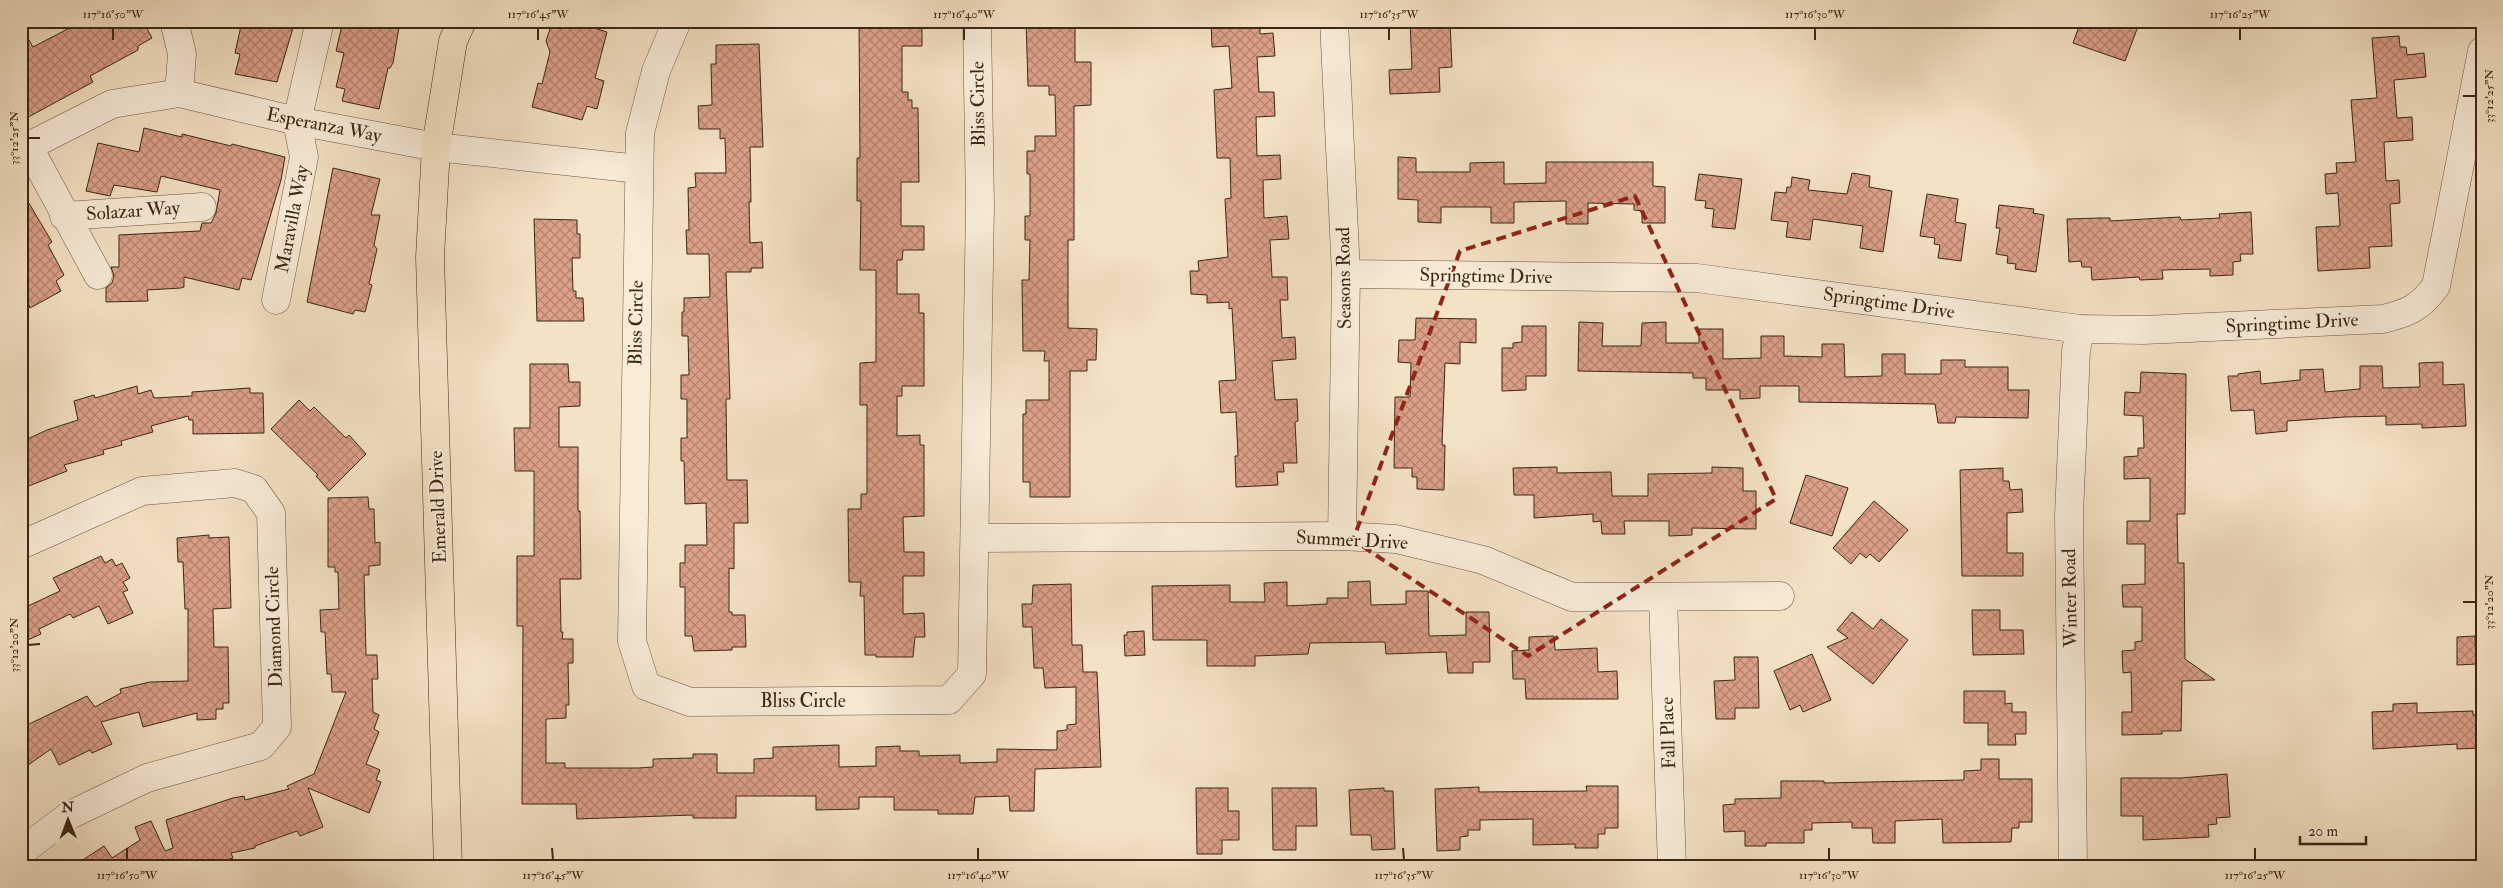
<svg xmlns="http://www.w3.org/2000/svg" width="2503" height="888" font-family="'IM FELL Double Pica',serif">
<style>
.building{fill:url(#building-cross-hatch);stroke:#3b2615}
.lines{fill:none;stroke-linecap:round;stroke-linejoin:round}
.minor-casing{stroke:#695541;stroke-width:29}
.major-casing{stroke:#3b2615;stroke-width:29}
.minor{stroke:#f8ecd9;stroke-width:28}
.major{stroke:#f4e2c5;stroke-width:28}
.marked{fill:none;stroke:#8f2418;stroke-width:4;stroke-dasharray:10 6;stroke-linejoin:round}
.ticks{fill:none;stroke:#3b2615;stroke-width:2}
.labels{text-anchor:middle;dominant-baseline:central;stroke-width:4;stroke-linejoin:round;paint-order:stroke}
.street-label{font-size:19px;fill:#3b2615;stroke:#f8ecd9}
.neatline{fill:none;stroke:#3b2615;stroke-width:2}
.ticks-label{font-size:12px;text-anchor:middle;fill:#3b2615}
</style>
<defs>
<pattern id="building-cross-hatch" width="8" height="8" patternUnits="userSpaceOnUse" patternTransform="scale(1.25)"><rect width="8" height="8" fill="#dda089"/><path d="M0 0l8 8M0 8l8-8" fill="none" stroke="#b4826f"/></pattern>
</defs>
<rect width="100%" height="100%" fill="#f4e2c5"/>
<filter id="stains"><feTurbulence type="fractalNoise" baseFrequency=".004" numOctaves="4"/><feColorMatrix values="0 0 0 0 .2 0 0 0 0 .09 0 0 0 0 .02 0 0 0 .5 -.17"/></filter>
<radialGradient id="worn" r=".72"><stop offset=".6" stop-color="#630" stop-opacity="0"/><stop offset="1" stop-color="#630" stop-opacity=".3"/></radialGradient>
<g class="building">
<path d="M83,21H143L152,38L138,46V50L90,76L93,82L21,121V26L33,47Z"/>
<path d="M242,21H295L277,82L235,74L240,54L235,53Z"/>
<path d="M343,21H400L393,63L390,68H388L379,109L342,101L345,89L336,87L344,53L336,51Z"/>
<path d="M564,21H572L607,32L595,78L604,81L597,109L587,106L582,120L532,107L538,83L542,84L550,52L546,41L551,26L561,29Z"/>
<path d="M1026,21H1075V62H1091V105L1074,106V240H1068V328L1097,329L1096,360H1087V371H1070V497H1030V482H1023V414H1026V400H1049V361H1044L1045,351H1023L1022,280H1029L1030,240H1025V216H1030V174H1027V151H1035V136H1056L1055,95H1049V86H1028Z"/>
<path d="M1211,21H1253V27L1260,26V34L1273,33L1275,56L1257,57L1259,92H1274L1275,116L1256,117L1257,156L1280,155L1281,179L1263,180L1264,218L1287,216L1289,239L1270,240L1272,277H1287L1288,300H1280L1282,338L1295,337L1296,359L1272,361L1275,400L1297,399L1298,421L1295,422L1297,463H1283L1284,472H1277L1278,485L1236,487L1235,456H1238L1236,412L1221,413L1219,381L1236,380L1232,308L1229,309V302L1207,303V295L1191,294L1190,271H1199L1198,261L1228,257L1225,199L1231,198L1230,158H1217L1214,90L1232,88L1229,46L1212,47Z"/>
<path d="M1410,21H1450L1452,67L1439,68L1440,92L1390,94L1389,70L1412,69Z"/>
<path d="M2081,21H2140L2125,61L2073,43Z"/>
<path d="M859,22L922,23V46H902V92H908V100H912V108H918L919,182H901V226H924V250H903L902,260H897V294H919V313H924V386H902V396H897V436L920,435V445H924V516L903,517L904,552H924V576H903V614L924,613L925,637H915L913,657H876V655H865L864,596H860L861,582H849L848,509H861V494H867V405H860V363L876,362V270H860L861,201H857V158H860Z"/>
<path d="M2399,36L2400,47H2406L2407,55L2424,53L2426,77L2394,80L2397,118L2412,117L2413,140L2384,142L2386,181L2399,180L2400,203L2390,204L2392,246L2369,247L2370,268L2318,271L2316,227L2340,226L2338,193L2326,194L2325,174L2337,173L2336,163L2356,162L2351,100L2377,98L2372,38Z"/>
<path d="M759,44L763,147H750L751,202H749L750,243L762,242L763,268H751V272H726L730,399H726L727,480H747L748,523H734V569L729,568V612H732V615H745L746,647H732V650L694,651L692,636H685V587H680V563H685V545H707L706,503L685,504L684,461H681V438H687V399H681V375H689L688,336H682V312H684V298L710,297L709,254H687L686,230H689L688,188L696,187L695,173H726L725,138L720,139V129H699L698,106L712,105L711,64H716V45Z"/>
<path d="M144,128L182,137V134L231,146L232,144L285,157L281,180L253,274L251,280L242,278L239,290L184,277V287L181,288L147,290L148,301L106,302V288L112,283L114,276L111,267H119V235L200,231L202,223H211L216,213L220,190L161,176L157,192L114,185L110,196L86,191L98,143L139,152Z"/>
<path d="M1398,157L1416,158V172H1470V163L1504,162V184L1546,183V162H1653V186L1665,187V223H1642V211L1634,210V204L1588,203V224H1566V201L1514,202V223H1491V207H1441V223L1418,222V200L1398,199Z"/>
<path d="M333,168L380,179L371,215H380L374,245L377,249L369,284L372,285L365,312L355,310L353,314L307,302Z"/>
<path d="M1852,173L1870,176L1869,187L1892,191L1883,252L1860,248L1863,226L1813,219L1810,240L1786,237L1788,222L1771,220L1775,192L1786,193L1787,187H1791L1792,177L1810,180L1808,190L1847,194Z"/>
<path d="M1699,174L1742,179L1735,229L1712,227L1714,209L1705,208L1706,201L1695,200Z"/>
<path d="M21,190L52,242L48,245L64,275L56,281L61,291L30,308L29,305L21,309Z"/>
<path d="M1927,194L1958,199L1955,222L1966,224L1961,261L1938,258L1940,245L1934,244L1935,238L1920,236Z"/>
<path d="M1999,205L2034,209L2033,213L2044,215L2036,272L2015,269L2016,264L2007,263L2008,256L1996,254L2000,228H1996Z"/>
<path d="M2251,212L2253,254H2240L2241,261L2233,262V275L2210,276V269L2162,270L2163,279L2140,280L2139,277L2092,280L2091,267H2082L2081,261L2069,262L2067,219L2100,218H2110V221L2180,217L2181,220L2220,218L2219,214Z"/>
<path d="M534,219L577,220V234H580V258H572L573,291H576V298H583L584,321H537Z"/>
<path d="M1416,318L1476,319V343L1460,342V364L1445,363L1442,445H1445L1444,490L1417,489V477H1412V468H1394L1395,397H1410L1411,363L1398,362L1399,340H1415Z"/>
<path d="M1579,322L1603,323L1602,346H1641L1642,323L1666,322V343H1699V329H1723V359L1761,358V336H1784V356L1822,357V344H1844L1845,377L1882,376V354H1905V374H1941V360H1965V367H2008V390H2029L2028,418L1956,417L1955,423H1938L1935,404L1799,402V386H1760V398L1740,399V390H1706V378H1693V373L1578,371Z"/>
<path d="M1522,326H1546V376H1526V390L1502,391V348H1513V343L1522,342Z"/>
<path d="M2443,362V385L2464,384L2466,426L2422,428V424L2386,425V416L2345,417L2287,421V431L2256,434L2254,410L2231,411L2228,376H2238V374L2260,371L2261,384L2300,380V370L2323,369L2325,392L2360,389V366H2382L2383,388L2420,387L2419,363Z"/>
<path d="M530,364H568L569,382H580V406L559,407V447H578V511H580L581,579H560L561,632H563L562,639H573V663H568L569,705H566V718L546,719V763H565V768H638L653,767V759L693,758V754H717V773H754V759L773,758V747L839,745V767L876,766V747L900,746V751H919V756L960,755V763L997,762V749L1057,750V731L1067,730V725L1076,724V687L1045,688L1043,668H1034L1032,627H1023L1022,604H1032L1033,585L1071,584L1072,645H1082L1083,672H1097L1101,767L1035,769L1034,811H1010L1009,796L975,797L973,814H938V810H894V797H859V809L816,810V796H736V818H693V815L577,819L576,804H522L523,626H517V556H534V471H515L514,428H530Z"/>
<path d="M2141,372L2186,374L2185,514H2177L2178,563H2184L2185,659L2215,680L2182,681L2181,731H2162V734L2122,735V712H2132L2131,672L2123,673L2122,651L2135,650V642L2142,641V607H2123L2122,585L2145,584V544H2127V521H2150V478L2124,479V457L2138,456V448H2144L2143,416L2124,415L2125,392L2140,393Z"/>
<path d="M137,386L138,394L151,390L154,398L192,396V392L250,388V393H263L264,433L193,434V420H189L188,416L151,426L153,432L121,441L122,445L103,450L104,454L64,465L67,471L21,489V442L47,430L78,420L74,401L94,395L95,398Z"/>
<path d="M299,400L310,411L314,407L346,438L349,435L366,454L329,491L316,476L318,475L271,429Z"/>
<path d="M1557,467V473L1611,472L1612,496H1648V474L1712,473V467L1743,468V491H1756V529L1692,528V535L1669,536V521H1624L1625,534H1602L1601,521L1593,522V514L1534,518V495H1514L1513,468Z"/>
<path d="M2003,468V481H2009L2010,490L2022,489L2023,512L2007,513V553H2023V576H1962L1960,470Z"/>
<path d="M1806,475L1848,488L1832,536L1790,523Z"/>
<path d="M368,497L369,509H374L375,543L380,542V565L369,566V575H364L366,655H377L378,679H372L373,712L379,715L374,729L379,732L366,764L380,770L376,780L381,782L369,813L308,788L323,827L300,836L297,831L255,846V848L231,853L233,858L207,867H201L199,861L185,867H72L104,846L112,858L140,840L135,827L151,821L165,851L173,848L166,820L233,798L244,796L245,800L289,789L287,786L314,774L346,692H332L331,674H327L325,632H321L320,610L339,609L338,572H335V567H328V498Z"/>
<path d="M1874,501L1908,530L1879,562L1870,554L1866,558L1860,553L1851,564L1833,548Z"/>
<path d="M209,535V538L229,537L231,608L213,609L214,647H228L229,703H223V709H216V719L197,720V713L143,727L139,712L101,722L112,744L92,753L90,750L59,765L51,749L21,770V728L87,696L95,707L121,693L120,689L150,682L188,681V609H185L183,562H178L177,538Z"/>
<path d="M101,556L105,563L112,559L116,566L122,563L130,578L123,582L128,590L123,592L133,613L108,624L99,606L73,618L70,614L39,629L41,634L21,643V593L28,606L60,591L53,578Z"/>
<path d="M1370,581L1371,605L1406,604V591H1428L1429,636L1466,635V612H1489L1490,662H1473V673H1448L1446,652L1386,654L1385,642L1310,643L1308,654L1255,656V666H1207V640H1153L1152,586L1230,585V602H1265L1264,583L1287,582V606L1327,604V598H1348V582Z"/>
<path d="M1972,610H2000V630H2023L2024,654L1973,655Z"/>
<path d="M1852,612L1873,629L1881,619L1908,640L1873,684L1827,647L1848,638L1837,630Z"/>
<path d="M1144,631L1145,655L1125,656L1124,635H1127V632Z"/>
<path d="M1554,636L1555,650L1597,648L1598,672L1617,671L1618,699H1526L1525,679H1513L1512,651L1529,650V637Z"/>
<path d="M2475,636L2476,664L2457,665V637Z"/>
<path d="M1812,654L1831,700L1803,712L1800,705L1790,710L1774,671Z"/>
<path d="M1734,657H1758L1759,708H1735V719H1716L1714,681L1735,680Z"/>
<path d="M1964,691H2005V704L2012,703V712H2026V734H2015L2016,745H1988V723H1964Z"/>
<path d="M2417,703V713L2473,711V715H2482V748L2457,749V744L2373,749L2372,712L2393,711V704Z"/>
<path d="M1981,759H1999V779H2032V822H2019V828H2012L2011,842L1943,843L1942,819L1895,821V843H1873L1872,828H1852V822L1812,823V830H1804V843H1766V846H1745V831L1724,832L1723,805L1735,804V799L1781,798V781H1824V783L1964,780V771L1981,770Z"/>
<path d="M2227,774L2230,817L2216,818L2217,824L2208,825L2209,837L2143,840V816H2121V778H2181Z"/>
<path d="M1586,786H1618V828H1605V834H1598V848H1575V844L1533,845V819L1480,820V830H1468V836L1460,837V850L1437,851L1435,789L1479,787V792L1587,791Z"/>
<path d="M1196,788H1228V811H1239V840H1222V854H1197Z"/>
<path d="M1272,788H1316L1317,826H1296V850H1273Z"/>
<path d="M1384,788V791H1393L1395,849L1372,850L1371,835H1351L1349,790Z"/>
</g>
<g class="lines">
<defs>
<g id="minor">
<path d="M174,21L182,54L179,93"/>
<path d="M677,21L656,71L640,133L632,641L646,686L690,702L949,700L972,674L980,206L977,21"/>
<path d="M1334,21L1346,274L1342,536"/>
<path d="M28,146L98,275"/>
<path d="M21,150L112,104L179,93L297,121L436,147L639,169"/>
<path d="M64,216L202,207"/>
<path d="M1346,274L1697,278L2080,329L2144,330L2383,319C2408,313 2420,308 2436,286L2482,51"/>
<path d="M276,300L304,157L297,121L320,21"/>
<path d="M975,538L1342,536L1396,539L1483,560L1572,597L1780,596"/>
<path d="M21,545L142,491L235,483L254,489L271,513L277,727L261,746L147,778L70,815L21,852"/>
<path d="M1663,598L1672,867"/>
<path d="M2073,867L2069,515L2076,351L2080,329"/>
</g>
<path id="major" d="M448,867L430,257L436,147L453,41L462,21"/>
</defs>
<use href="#minor" class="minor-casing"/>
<use href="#major" class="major-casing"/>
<use href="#minor" class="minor"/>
<use href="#major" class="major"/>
</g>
<path class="marked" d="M1635,196L1776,499L1528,656L1353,540L1460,251Z"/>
<path class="ticks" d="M113,28V40M538,28V40M964,28V40M1389,28V40M1815,28V40M2240,28V40M2463,96H2476M28,138H40M2463,602H2476M28,645L40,644M127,848V860M552,848L553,860M978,848V860M1403,848L1404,860M1829,848V860M2255,848V860"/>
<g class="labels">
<g class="street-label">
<text transform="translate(978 104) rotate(-91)">Bliss Circle</text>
<text transform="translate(324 125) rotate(11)">Esperanza Way</text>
<text transform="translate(133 211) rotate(-4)">Solazar Way</text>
<text transform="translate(292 219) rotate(-79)">Maravilla Way</text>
<text transform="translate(1486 276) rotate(1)">Springtime Drive</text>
<text transform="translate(1344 278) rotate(-91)">Seasons Road</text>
<text transform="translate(1889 303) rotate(8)">Springtime Drive</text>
<text transform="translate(636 323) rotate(-89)">Bliss Circle</text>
<text transform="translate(2292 323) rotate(-3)">Springtime Drive</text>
<text transform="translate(438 507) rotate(-92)">Emerald Drive</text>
<text transform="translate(1352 540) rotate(3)">Summer Drive</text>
<text transform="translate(2070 598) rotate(-91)">Winter Road</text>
<text transform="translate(274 627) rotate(-92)">Diamond Circle</text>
<text x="803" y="701">Bliss Circle</text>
<text transform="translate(1668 733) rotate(-92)">Fall Place</text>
</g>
</g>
<rect width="2503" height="888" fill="none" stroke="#f4e2c5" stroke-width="55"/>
<g transform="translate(68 820) rotate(359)" stroke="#f8ecd9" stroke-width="4" paint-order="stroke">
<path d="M0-4L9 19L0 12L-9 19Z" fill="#3b2615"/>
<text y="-8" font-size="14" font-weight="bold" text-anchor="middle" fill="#3b2615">N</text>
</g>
<path d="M2300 836v8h66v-8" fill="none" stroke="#3b2615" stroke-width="2.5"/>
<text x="2308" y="836" font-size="15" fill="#3b2615" stroke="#f8ecd9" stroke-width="4" paint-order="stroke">20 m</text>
<rect x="28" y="28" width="2448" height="832" class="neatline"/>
<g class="ticks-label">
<text x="113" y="18">117°16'50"W</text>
<text x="538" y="18">117°16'45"W</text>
<text x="964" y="18">117°16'40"W</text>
<text x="1389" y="18">117°16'35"W</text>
<text x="1815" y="18">117°16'30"W</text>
<text x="2240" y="18">117°16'25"W</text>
<text transform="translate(2489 96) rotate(-90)" y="4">33°12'25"N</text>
<text transform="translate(14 138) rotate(-90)" y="4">33°12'25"N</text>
<text transform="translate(2489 602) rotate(-90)" y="4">33°12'20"N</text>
<text transform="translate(14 645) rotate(-90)" y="4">33°12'20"N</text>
<text x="127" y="879">117°16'50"W</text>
<text x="553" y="879">117°16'45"W</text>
<text x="978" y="879">117°16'40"W</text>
<text x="1404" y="879">117°16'35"W</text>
<text x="1829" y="879">117°16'30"W</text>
<text x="2255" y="879">117°16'25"W</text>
</g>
<rect width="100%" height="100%" filter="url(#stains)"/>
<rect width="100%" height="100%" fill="url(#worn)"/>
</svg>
